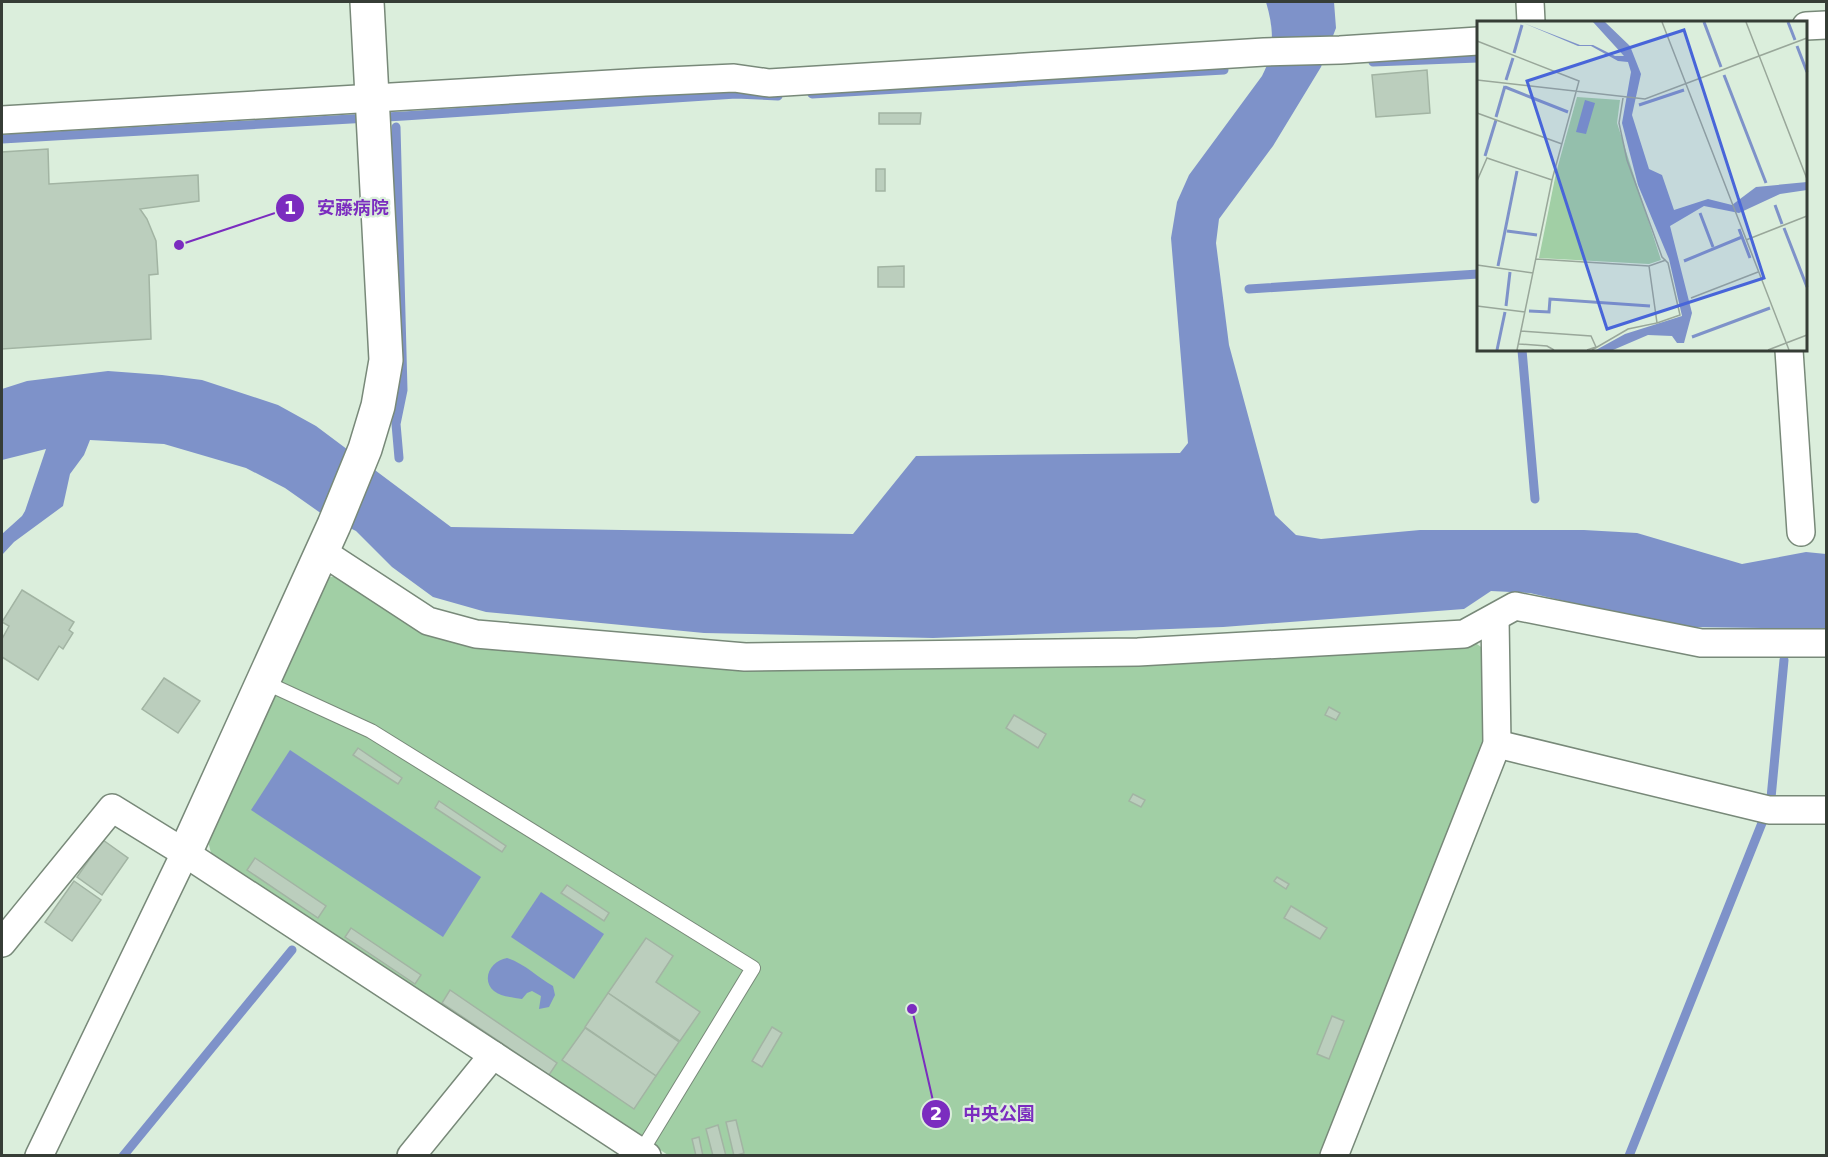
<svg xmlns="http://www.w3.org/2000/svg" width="1828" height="1157" font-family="'DejaVu Sans','Noto Sans JP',sans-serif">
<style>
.green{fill:#a1cfa5}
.water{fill:#7e92c9}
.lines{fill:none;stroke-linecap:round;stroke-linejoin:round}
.stream{stroke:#7e92c9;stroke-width:9}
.building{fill:#bbcebd;stroke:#a2b4a3;stroke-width:1.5}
.lane-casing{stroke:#788979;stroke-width:16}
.street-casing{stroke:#788979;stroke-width:30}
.secondary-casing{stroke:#788979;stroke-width:36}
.lane{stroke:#fff;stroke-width:14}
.street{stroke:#fff;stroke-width:27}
.secondary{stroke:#fff;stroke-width:33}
.inset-river{fill:none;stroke:#7e92c9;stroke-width:3}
.inset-road{fill:none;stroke:#99a79a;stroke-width:1.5}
.view{fill:#4865d9;fill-opacity:0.15;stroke:#4865d9;stroke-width:3}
.inset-edge{fill:none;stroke:#363d36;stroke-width:3}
.leader{fill:none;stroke:#7b2cbf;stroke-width:2}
.callout-dot{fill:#7b2cbf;stroke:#dbeedc;stroke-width:2}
.mark-label{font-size:18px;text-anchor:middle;font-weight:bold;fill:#fff}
.callout-label{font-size:18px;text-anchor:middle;font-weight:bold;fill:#7b2cbf;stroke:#dbeedc;stroke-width:4.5;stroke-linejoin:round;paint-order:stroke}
</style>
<rect width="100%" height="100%" fill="#dbeedc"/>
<path class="green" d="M341,576L475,645L1474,642L1484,649L1485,739L1322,1155H668L219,863L211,853L208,841L329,577Z"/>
<g class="water">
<path d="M1266,2H1334L1336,28L1321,67L1273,146L1219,219L1216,243L1229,345L1275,515L1296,535L1321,539L1420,530H1584L1637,533L1742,564L1806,552L1826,554V629L1688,627L1610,612L1530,593L1491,591L1464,609L1223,627L933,638L704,633L486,612L433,597L392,567L356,531L322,514L285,488L246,468L164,444L90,440L84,455L70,474L63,506L14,542L2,555V534L22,516L25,511L46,449L2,460V389L27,381L108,371L162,375L202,380L278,405L316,426L451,527L853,534L916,456L1180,453L1188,443L1171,238L1177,202L1189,175L1262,76C1275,51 1274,29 1266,2Z"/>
<path d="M290,750L481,877L443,937L251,810Z"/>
<path d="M541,892L604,934L574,979L511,937Z"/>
<path d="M507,958C525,964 537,977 553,986L555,995L549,1007L539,1009L541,996L532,991L527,993L522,999C513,997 501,997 494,991C480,979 492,960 507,958Z"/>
</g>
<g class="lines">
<g class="stream">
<path d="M1373,62L1478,58"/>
<path d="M812,94L1224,70"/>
<path d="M396,127L403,390L396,424L399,458"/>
<path d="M2,139L404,116L736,94L778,96"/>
<path d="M1249,289L1478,274"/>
<path d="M1522,350L1535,499"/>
<path d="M1771,798L1784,660"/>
<path d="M123,1156L292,950"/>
<path d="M1629,1156L1764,818"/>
</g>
</g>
<g class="building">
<path d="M1427,70L1430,113L1376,117L1372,75Z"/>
<path d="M879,113H921L920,124H879Z"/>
<path d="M48,149L49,184L198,175L199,201L140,209L147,219L156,241L158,274L149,275L151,339L2,349V152Z"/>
<rect x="876" y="169" width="9" height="22"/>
<path d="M904,266V287H878V267Z"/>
<path d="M22,590L74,622L69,630L73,633L63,649L59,646L38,680L2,657V639L9,626L2,622Z"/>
<path d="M164,678L200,701L178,733L142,709Z"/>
<path d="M1329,707L1340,713L1336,720L1325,715Z"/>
<path d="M1014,715L1046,734L1038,748L1006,728Z"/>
<path d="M358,748L402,778L398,784L353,755Z"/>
<path d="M1133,794L1145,800L1141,807L1129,801Z"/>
<path d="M439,801L506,846L502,852L435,808Z"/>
<path d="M103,840L128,858L102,895L77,877Z"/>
<path d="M255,858L326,906L318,918L247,870Z"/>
<path d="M1277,877L1289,884L1286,889L1274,881Z"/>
<path d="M74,881L101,900L72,941L45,922Z"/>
<path d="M567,885L609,913L604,921L561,893Z"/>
<path d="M1291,906L1327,928L1320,939L1284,918Z"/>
<path d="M351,928L421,975L415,984L345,937Z"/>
<path d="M646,938L673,956L656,982L700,1012L680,1041L608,993Z"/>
<path d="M450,990L557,1063L549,1075L442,1003Z"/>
<path d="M608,993L679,1042L656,1076L585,1027Z"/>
<path d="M1332,1016L1344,1021L1329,1059L1317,1054Z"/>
<path d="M772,1027L782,1033L762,1067L752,1061Z"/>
<path d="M585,1028L656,1076L634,1109L562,1060Z"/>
<path d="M736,1120L744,1153L734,1156L726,1122Z"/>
<path d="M718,1125L726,1156H713L706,1129Z"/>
<path d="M699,1137L703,1156H696L692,1139Z"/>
</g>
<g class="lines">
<defs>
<path id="lane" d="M262,681L371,731L753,968L641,1152"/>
<g id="street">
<path d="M1530,2L1531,22"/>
<path d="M1806,26L1826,25"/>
<path d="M2,120L645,82L734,78L769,83L1264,52L1340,50L1478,41"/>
<path d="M1789,350L1801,532"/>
<path d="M321,551L428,621L476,634L745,657L1138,652L1464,634L1515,606L1701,643H1826"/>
<path d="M1497,744L1769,810H1826"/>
<path d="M2,943L112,808L185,853L647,1156"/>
<path d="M39,1156L185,853"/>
<path d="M411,1156L493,1055"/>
<path d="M1334,1156L1497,744L1495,618"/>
</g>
<path id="secondary" d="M185,853L334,525L365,449L378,406L386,360L367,2"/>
</defs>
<use href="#lane" class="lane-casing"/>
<use href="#street" class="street-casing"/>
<use href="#secondary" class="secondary-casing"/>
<use href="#lane" class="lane"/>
<use href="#street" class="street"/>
<use href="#secondary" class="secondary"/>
</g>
<g transform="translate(1477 21)">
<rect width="330" height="330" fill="#dbeedc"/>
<path d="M100,76L143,79L140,102L184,239L172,243L62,237L79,152Z" fill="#a1cfa5"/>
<path d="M44,1L103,24H116L138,35H147L116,1H128L153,25L164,53L155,94L172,148L185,154L197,189L231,178L255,184L279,166L330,161V169L303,173L262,192L227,185L193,205L215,292L207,322H200L195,315L171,314L136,329H119L148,313L205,295L192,238L161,164L145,102L154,51L151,41L141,40L114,25H101ZM108,79L118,82L109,113L99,111Z" fill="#7e92c9"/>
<path class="inset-river" d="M227,1L244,46M311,1L318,19M320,25L330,51M37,32L45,4M247,54L289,162M29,59L36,37M28,66L91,91M162,84L207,69M19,96L28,65M8,135L19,99M298,184L305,203M223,192L236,226M307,207L330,266M262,208L273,237M30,210L60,214M207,240L265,216M21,245L40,150M29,285L33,251M52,290L72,291L73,278L173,285M215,316L293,287M20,329L28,291"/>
<path class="inset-road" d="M185,1L312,329M269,1L330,158M0,20L102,60L75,159L40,329M0,59L168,78L330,17M146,77L142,102L150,139L185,236L191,242L203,294L180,302M0,92L85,123M0,160L10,137L75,159M269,219L330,195M59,238L172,245L189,239M0,244L56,252M214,277L281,251M0,285L48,291M44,310L114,315L119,326L110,329M42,323L70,325L77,329M115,329L151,308L180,302L172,245M291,329L330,314"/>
<path class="view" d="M207,9L287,257L130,308L50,60Z"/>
<rect width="330" height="330" class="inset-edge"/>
</g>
<path class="leader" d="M179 245L290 208M912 1009L936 1114"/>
<g class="callout-dot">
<circle cx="179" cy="245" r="6"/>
<circle cx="912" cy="1009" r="6"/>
<circle cx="290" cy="208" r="15"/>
<circle cx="936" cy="1114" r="15"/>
</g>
<g class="mark-label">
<text x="290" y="214">1</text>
<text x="936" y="1120">2</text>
</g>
<g class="callout-label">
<text x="353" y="214">安藤病院</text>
<text x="999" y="1120">中央公園</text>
</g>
<rect width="1828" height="1157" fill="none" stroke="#363d36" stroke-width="6"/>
</svg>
